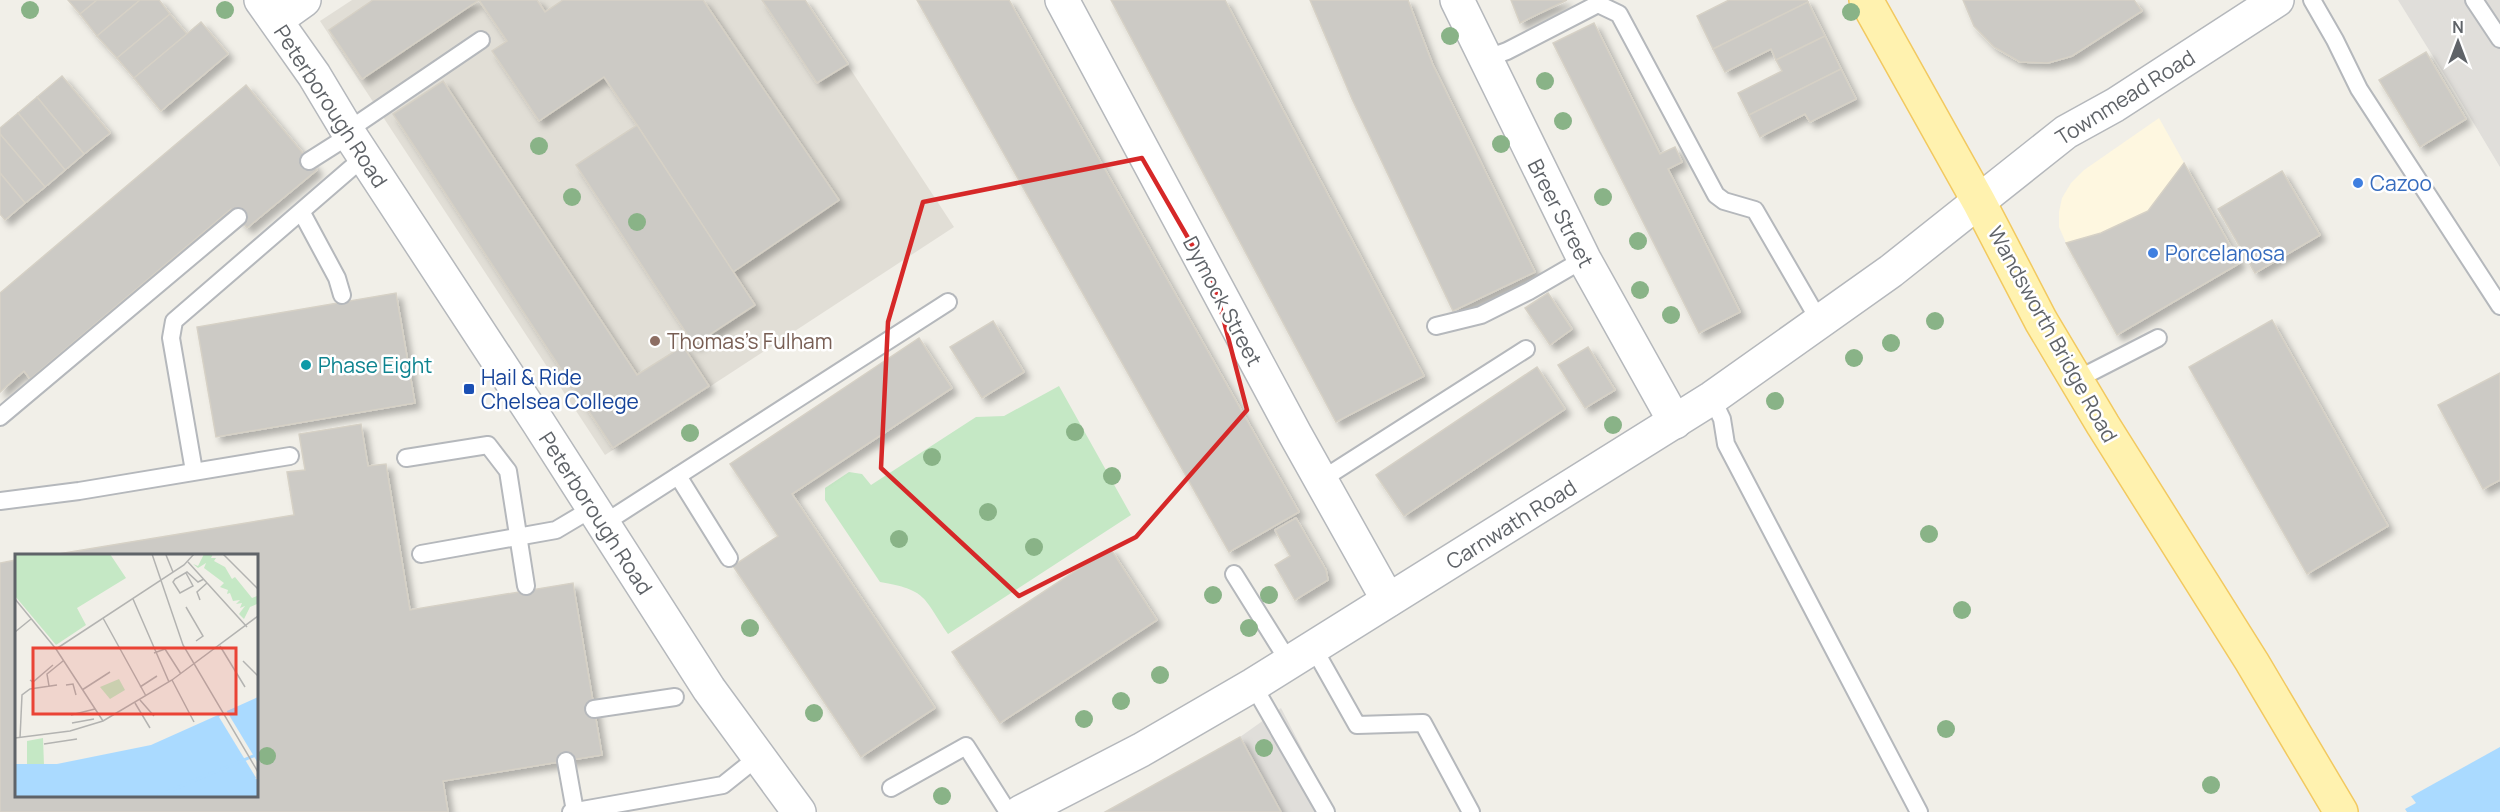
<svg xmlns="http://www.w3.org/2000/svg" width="2500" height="812" font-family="Manrope,sans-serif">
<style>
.commercial{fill:#fef7e0}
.industrial{fill:#e0deda}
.education{fill:#e1ded6}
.green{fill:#c5e8c5}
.water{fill:#aadaff}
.pier{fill:#f1efe8}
.building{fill:#cccac5;stroke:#d6d1c6;stroke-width:1.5;filter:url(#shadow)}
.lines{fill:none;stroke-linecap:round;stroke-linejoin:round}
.service-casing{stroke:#b5b8bc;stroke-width:20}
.minor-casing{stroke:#b5b8bc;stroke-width:36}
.tertiary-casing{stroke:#b5b8bc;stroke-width:36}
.primary-casing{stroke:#f2c960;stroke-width:36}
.service{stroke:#fff;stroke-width:16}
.minor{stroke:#fff;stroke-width:33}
.tertiary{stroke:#fff;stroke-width:33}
.primary{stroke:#fff2af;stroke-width:33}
.tree{fill:#89b387}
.marked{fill:none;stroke:#d62828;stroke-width:4.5;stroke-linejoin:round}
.shop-dot{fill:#3f7fe0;stroke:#fff;stroke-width:2}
.education-dot{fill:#8d6e63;stroke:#fff;stroke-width:2}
.culture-dot{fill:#0f9aa8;stroke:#fff;stroke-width:2}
.transit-dot{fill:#1a4fb4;stroke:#fff;stroke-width:2}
.labels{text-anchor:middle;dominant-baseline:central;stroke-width:5;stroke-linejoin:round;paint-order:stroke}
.street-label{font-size:21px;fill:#5f6368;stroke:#fff}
.shop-label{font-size:21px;fill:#366cbe;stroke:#fff;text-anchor:start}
.education-label{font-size:21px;fill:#785e54;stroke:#fff;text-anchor:start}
.culture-label{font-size:21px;fill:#0d838f;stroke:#fff;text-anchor:start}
.transit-label{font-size:21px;fill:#164399;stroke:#fff;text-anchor:start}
.inset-river{fill:none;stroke:#aadaff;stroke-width:3}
.inset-road{fill:none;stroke:#b3b3b1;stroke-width:1.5}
.view{fill:#ea4335;fill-opacity:0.15;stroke:#ea4335;stroke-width:3}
.inset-edge{fill:none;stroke:#5f6368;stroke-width:3}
</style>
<defs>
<filter id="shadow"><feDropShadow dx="5.5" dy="5.5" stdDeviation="3" flood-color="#0004"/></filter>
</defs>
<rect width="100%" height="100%" fill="#f1efe8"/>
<path class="commercial" d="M2159,118L2240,263L2117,335L2066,243L2059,227V212L2062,198L2071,183L2084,170Z"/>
<g class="industrial">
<path d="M2398,0H2500V167L2452,87Z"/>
<path d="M1281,708L1335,812H1281L1240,737Z"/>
</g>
<path class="education" d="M352,0H805L954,227L605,455L320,21Z"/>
<path class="green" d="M1059,386L1131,515L948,634C923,597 927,590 880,582L825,500V488L849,472L862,474L871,485L976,417L1004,416Z"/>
<path class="water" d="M2500,747V812H2383Z"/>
<path class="pier" d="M2410,795L2416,803L2405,809L2407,812H2380Z"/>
<g class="building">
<path d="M68,0H97L80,14Z"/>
<path d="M97,0H140L97,36L80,14Z"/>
<path d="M140,0H159L170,14L117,58L97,36Z"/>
<path d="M373,0H537L545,12L563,0H703L839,200L733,272L637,125L604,77L539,121L492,51L507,41L479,0L362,79L329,30Z"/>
<path d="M762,0H805L848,64L817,83Z"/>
<path d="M917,0H1009L1299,512L1229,552Z"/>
<path d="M1111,0H1225L1424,376L1336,422Z"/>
<path d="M1310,0H1408L1433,65L1535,272L1453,311L1352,99Z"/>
<path d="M1511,0H1567L1520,23Z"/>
<path d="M1729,0H1807L1808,2L1713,49L1697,16Z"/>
<path d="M1963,0H2134L2142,11L2072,56L2048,63L2020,62L1994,47L1974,26Z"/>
<path d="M1808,2L1825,36L1776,60L1771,49L1725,72L1713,49Z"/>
<path d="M170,14L187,34L134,78L117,58Z"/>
<path d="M201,22L228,54L161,111L134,78Z"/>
<path d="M1594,23L1660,154L1675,147L1682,162L1668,169L1740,312L1699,333L1553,43Z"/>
<path d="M1825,36L1841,69L1749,115L1738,93L1782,71L1776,60Z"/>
<path d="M2426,52L2466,119L2420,147L2379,80Z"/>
<path d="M1841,69L1856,99L1810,122L1805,114L1760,137L1749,115Z"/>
<path d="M62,76L110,133L84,154L37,97Z"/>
<path d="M443,81L637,375L683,346L709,386L613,448L393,114Z"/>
<path d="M246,85L317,170L247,228L231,209L30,379L24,371L0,392V293Z"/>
<path d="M37,97L84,154L65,170L18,113Z"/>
<path d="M18,113L65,170L45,187L0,134V128Z"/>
<path d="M637,125L755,305L694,345L576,165Z"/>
<path d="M0,134L45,187L25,203L0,173Z"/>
<path d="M2184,163L2240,263L2117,335L2066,243L2101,233L2148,211Z"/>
<path d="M2282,171L2320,235L2255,273L2218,209Z"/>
<path d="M0,173L25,203L5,220L0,214Z"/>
<path d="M396,293L415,403L216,437L197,327Z"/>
<path d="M1548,293L1572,329L1550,345L1525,308Z"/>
<path d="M2272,320L2388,526L2307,574L2189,367Z"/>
<path d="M993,321L1024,372L982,398L950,347Z"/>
<path d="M919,338L952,388L792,494L935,708L861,757L733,566L778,536L730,464Z"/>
<path d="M1588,347L1615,390L1585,408L1558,365Z"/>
<path d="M1537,367L1565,409L1404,516L1376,475Z"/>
<path d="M2500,373V480L2483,489L2438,405Z"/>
<path d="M361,424L368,466L386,464L410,610L573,583L602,755L443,781L448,812H0V563L16,560V796H256V556H46L294,515L287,472L305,470L299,434Z"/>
<path d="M1296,518L1326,570L1328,580L1295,600L1275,565L1290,556L1275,530Z"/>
<path d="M1110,548L1157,620L1000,723L952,652Z"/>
<path d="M1240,737L1281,812H1105Z"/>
</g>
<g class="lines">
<defs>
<g id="service">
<path d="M2312,0L2335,40L2359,89L2500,306"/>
<path d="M2474,0L2500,39"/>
<path d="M1485,59L1507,51L1598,4L1619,14L1716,195L1724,201L1755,210L1820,322"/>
<path d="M347,131L481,40"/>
<path d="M309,161L350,135"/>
<path d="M302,213L337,278L342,295"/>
<path d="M1436,326L1481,315L1529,291L1584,259"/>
<path d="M2076,380L2158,338"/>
<path d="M1712,398L1722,419L1726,444L1919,812"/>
<path d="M0,417L238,217"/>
<path d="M406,458L488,445L508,471L526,586"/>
<path d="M194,471L171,338L174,321L364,157"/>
<path d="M678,476L729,558"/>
<path d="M1321,480L1526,349"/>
<path d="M0,501L79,491L290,456"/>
<path d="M603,524L948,302"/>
<path d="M421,554L556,530L593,508"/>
<path d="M1234,574L1289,662"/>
<path d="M1313,647L1357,725L1423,723L1471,812"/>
<path d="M1253,685L1326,812"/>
<path d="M594,709L675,697"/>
<path d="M566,761L575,811"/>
<path d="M891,788L966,746L1008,812"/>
<path d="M571,812L723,785L758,757"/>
</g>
<g id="minor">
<path d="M261,0L314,75L350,135L538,422L709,689L799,812"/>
<path d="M1062,0L1295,434L1388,600"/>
<path d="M1457,0L1584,259L1675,422"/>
<path d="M276,20L304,0"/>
</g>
<path id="tertiary" d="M1021,812L1141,750L1253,685L1712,398L1891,271L2066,132L2115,105L2277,0"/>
<path id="primary" d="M1866,0L1979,202L2041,321L2103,425L2252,662L2341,812"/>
</defs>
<use href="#service" class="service-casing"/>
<use href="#minor" class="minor-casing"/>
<use href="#tertiary" class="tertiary-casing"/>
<use href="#primary" class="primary-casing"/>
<use href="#service" class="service"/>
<use href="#minor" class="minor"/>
<use href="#tertiary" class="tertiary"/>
<use href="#primary" class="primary"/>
</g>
<g class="tree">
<circle cx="30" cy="10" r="9"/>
<circle cx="225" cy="10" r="9"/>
<circle cx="1851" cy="12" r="9"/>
<circle cx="1450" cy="36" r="9"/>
<circle cx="1545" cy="81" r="9"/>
<circle cx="1563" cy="121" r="9"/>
<circle cx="1501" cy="144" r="9"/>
<circle cx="539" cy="146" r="9"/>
<circle cx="572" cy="197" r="9"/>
<circle cx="1603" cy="197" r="9"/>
<circle cx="637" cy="222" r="9"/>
<circle cx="1638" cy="241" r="9"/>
<circle cx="1640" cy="290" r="9"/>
<circle cx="1671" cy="315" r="9"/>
<circle cx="1935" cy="321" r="9"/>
<circle cx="1891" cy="343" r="9"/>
<circle cx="1854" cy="358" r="9"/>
<circle cx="1775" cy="401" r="9"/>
<circle cx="1613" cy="425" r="9"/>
<circle cx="1075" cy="432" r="9"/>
<circle cx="690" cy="433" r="9"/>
<circle cx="932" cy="457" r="9"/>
<circle cx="1112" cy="476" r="9"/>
<circle cx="988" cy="512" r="9"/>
<circle cx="1929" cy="534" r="9"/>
<circle cx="899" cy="539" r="9"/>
<circle cx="1034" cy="547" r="9"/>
<circle cx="1213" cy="595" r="9"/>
<circle cx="1269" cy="595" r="9"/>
<circle cx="1962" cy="610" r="9"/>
<circle cx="750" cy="628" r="9"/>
<circle cx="1249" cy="628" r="9"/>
<circle cx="1160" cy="675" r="9"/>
<circle cx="1121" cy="701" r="9"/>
<circle cx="814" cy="713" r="9"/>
<circle cx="1084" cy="719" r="9"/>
<circle cx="1946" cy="729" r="9"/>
<circle cx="1264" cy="748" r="9"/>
<circle cx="267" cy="756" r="9"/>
<circle cx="2211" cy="785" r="9"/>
<circle cx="942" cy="796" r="9"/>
</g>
<path class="marked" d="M1142,158L1214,283L1247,410L1136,537L1019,596L881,468L888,322L923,202Z"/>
<g class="shop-dot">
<circle cx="2358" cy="183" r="6"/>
<circle cx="2153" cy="253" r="6"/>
</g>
<circle class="education-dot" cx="655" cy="341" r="6"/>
<circle class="culture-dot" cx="306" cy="365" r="6"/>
<rect class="transit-dot" x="463" y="383" width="12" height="12" rx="3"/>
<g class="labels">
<g class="street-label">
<text transform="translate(2125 97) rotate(-32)">Townmead Road</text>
<text transform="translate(331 106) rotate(57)">Peterborough Road</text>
<text transform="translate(1561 213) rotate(63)">Breer Street</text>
<text transform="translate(1223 301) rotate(62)">Dymock Street</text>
<text transform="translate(2053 334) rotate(61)">Wandsworth Bridge Road</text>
<text transform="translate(596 513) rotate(57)">Peterborough Road</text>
<text transform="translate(1511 524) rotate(-32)">Carnwath Road</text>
</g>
<g class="shop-label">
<text x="2370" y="183">Cazoo</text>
<text x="2165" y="253">Porcelanosa</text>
</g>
<g class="education-label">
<text x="667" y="341">Thomas's Fulham</text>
</g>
<g class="culture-label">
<text x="318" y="365">Phase Eight</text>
</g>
<g class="transit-label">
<text x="481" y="377">Hail &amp; Ride<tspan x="481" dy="24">Chelsea College</tspan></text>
</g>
</g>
<g transform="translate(15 554)">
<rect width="243" height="243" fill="#f1efe8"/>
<path d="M0,0H95L111,24L62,54L71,71L41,91L0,42ZM189,0H198L196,4H201L199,7L210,13L217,25L220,23L237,44L242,42V50L235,53L229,65L224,60L230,52L225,54L227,49L221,50L225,46L218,47L215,39L212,40L213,36L205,33L209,29L189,14L191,9L183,14L178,10L183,12ZM104,125L110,136L95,145L85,133ZM28,184L29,211H12V187Z" fill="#c5e8c5"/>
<path d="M243,143V222L240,225H243V243H0V210H42L136,191Z" fill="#aadaff"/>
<path d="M211,156L243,209V227L204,163Z" fill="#f1efe8"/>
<path class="inset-river" d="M140,243L243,200"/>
<path class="inset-road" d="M137,0L168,91L243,218M208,0L243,35M151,1L158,18M173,8L232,73M171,19L178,32L165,39L158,28L160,25L172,18L183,28L189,25M0,45L41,95L88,167M118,45L154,128M185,46L182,38L192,29M171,53L188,82L181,87M88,64L131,142M0,78L16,65M205,92L230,133M41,95L169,11L179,0M139,99L150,95L166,120M228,107L243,122M15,126L18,128L38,111M157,126L179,168M51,131L58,130L61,141M34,132L32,120L48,107M125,133L142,122M67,136L95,118M125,146L139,162M120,149L135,174M56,161L80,155M57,169L79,165M0,184L55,177L88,167L157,126L243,62M5,184L7,141L15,135L42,131M29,190L62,185"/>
<path class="view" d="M18,94H221V160H18Z"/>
<rect width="243" height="243" class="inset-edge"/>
</g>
<g transform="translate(2458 42)" stroke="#ffffff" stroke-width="4.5" paint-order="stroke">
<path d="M0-4.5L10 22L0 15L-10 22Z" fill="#5f6368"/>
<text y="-9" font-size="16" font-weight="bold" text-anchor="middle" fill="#5f6368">N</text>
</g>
</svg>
